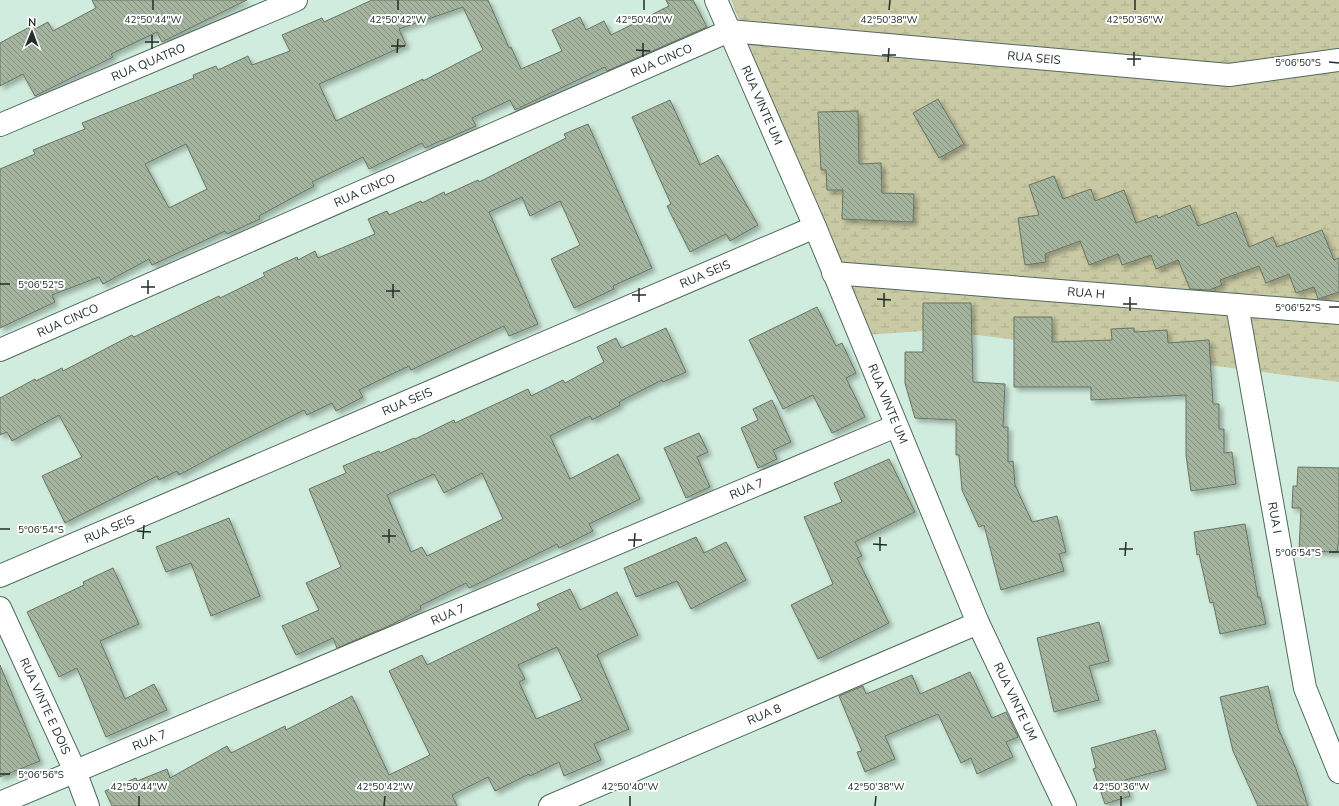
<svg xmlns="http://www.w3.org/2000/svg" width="1339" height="806" font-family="'Nunito Sans',sans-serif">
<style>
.wetland{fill:url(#wetland-marsh)}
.building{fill:url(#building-back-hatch);stroke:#687662;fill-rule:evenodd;filter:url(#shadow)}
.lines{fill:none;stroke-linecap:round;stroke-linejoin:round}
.minor-casing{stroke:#51695d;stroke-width:24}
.minor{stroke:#fff;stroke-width:22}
.ticks{fill:none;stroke:#242e29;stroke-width:1.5}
.labels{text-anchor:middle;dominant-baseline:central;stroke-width:4;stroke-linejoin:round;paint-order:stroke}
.street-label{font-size:12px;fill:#242e29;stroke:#fff}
.ticks-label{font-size:10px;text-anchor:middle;fill:#242e29;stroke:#fff;stroke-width:4;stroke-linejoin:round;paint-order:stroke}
</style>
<defs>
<pattern id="wetland-marsh" width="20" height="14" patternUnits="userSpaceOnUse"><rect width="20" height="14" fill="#c9c9a4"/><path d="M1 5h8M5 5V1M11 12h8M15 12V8" fill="none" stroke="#acad8d"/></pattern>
<pattern id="building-back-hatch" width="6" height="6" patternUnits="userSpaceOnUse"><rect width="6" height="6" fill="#a5b49e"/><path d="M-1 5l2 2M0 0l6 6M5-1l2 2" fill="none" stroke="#869381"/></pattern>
<filter id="shadow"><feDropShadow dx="3.5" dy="3.5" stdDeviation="2" flood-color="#0004"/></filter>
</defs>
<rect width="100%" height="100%" fill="#d0ecde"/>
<path class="wetland" d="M731,0H1339V382L939,330L864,335Z"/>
<g class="building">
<path d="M92,0H247L162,42L157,32L111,54L113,57L35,96L23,74L0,86V43L35,24L37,28L48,22L53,31L96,8Z"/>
<path d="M372,0H488L509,48L511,47L521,69L562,51L552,30L580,17L586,30L604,21L611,35L669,6L666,0H693L707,27L607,71L605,67L515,110L510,100L472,118L476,126L442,141V140L425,148L422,143L369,169L363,157L312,182L314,186L259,216L260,219L227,234L225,231L152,265L149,259L103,284L99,277L52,295L55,302L0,328V169L35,154L33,150L85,129L82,123L194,78L193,75L216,66L218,70L248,56L252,65L290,51L282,35L322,18L324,22ZM463,7L483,50L423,81V79L336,121L319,84L406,45L399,29ZM186,144L207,189L169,208L145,164Z"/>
<path d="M938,99L964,144L939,158L913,113Z"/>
<path d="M670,100L700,165L718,155L758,225L730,241L726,234L690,252L667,206L671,204L632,117Z"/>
<path d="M858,111L859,164L881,163L882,193L914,194L913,222L842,219L843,190H827L826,170H821L818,112Z"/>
<path d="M588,124L652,268L613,286L614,289L574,308L551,259L580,245L560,201L530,216L522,197L489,212L538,324L509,336L504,326L411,370L409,366L359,390L363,397L336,411L332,403L307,415L304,410L234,445L179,475L177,471L159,480L157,476L65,523L42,476L82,457L59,415L12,441L7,432L0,435V398L35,379L36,381L62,368L63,371L132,335L134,337L219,296L220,298L265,276L263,273L297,257L298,260L315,251L318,258L375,234L368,219L387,211L389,215L421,201L422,203L444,192L445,195L478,180L479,182L566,138L564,134Z"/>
<path d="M1054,176L1063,199L1091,189L1095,201L1124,190L1136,223L1157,215L1158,218L1190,205L1198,226L1236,212L1249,247L1273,237L1277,247L1322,230L1334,260L1339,258V292L1318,299L1314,287L1296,293L1289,274L1266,283L1259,266L1220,280L1222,285L1209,290L1190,289L1178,260L1156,269L1151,255L1122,265L1118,254L1089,265L1080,241L1045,254L1046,262L1025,265L1018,218L1039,215L1029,185Z"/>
<path d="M923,303H971L973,382L1005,384L1003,427H1008V462L1013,461L1015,485L1032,522L1057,516L1066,552L1059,554L1064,571L1001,590L984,525L979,527L962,490L959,455H956V420L915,418L905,383V352H923Z"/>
<path d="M817,307L836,346L842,343L856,373L846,378L865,417L832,433L813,395L783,409L749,340Z"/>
<path d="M1014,317H1052V342L1112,340L1111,329L1134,328V332L1167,330L1168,343L1209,340L1213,404H1219V429H1224V453L1232,452L1236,484L1191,491L1186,455V395L1091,400V387H1014Z"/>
<path d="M666,328L686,372L663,382L662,380L619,402L620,405L592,420L590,416L550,436L570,479L618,454L640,499L589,524L593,531L559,548L557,544L469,588L466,583L420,606L421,609L391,625L337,648L333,638L296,655L282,626L319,610L306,583L341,567L309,489L346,473L343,466L379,451L380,453L414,438L415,439L454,420L455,423L528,389L531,396L563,380L565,383L604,362L597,347L616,338L621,348ZM482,473L503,519L427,556L422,547L411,552L387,495L434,474L444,493Z"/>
<path d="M772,400L791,442L773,450L777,459L758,468L741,428L758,420L753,409Z"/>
<path d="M699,433L708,452L697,457L710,487L686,498L664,448Z"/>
<path d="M889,459L915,512L855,542L862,556L857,558L889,623L818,659L791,605L833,584L804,517L842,502L834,483Z"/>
<path d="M1298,467L1339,468V539L1337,552L1299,551L1301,508H1292L1293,486H1297Z"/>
<path d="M229,518L260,596L211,616L191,563L166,572L156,547Z"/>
<path d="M1245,524L1258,597H1260L1266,624L1220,634L1213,602L1210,603L1199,554L1197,555L1194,532Z"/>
<path d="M696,537L704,553L726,542L746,580L691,609L677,581L636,597L624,568Z"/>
<path d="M113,568L139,624L100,641L125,699L154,684L167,710L106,737L77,668L59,677L27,612L84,585L83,582Z"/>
<path d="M570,589L580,610L617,592L638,635L597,655L629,729L594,744L601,760L564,776L559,762L530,776L529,774L495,791L488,777L452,795L457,806H112L105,791L136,778L137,781L167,769L170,778L227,746L231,753L285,726L286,730L352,696L389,775L430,755L389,671L422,655L427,665L540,610L537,604ZM557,647L582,700L536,719L519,682L525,679L518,665Z"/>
<path d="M1099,622L1109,661L1089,666L1099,700L1054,712L1037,638Z"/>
<path d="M0,665L40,761L0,777Z"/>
<path d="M970,672L992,718L1006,712L1018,737L1006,742L1013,757L977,774L971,758L961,763L938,714L885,736L895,759L865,772L857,752L862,751L839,696L863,686L866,694L912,675L920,694Z"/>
<path d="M1268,686L1278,728L1296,769L1308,806H1258L1233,751L1220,697Z"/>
<path d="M1155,730L1166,769L1125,780L1130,796L1105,804L1093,769L1096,768L1091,748Z"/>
</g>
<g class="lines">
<defs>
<g id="minor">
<path id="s1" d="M716,0L815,227L978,623L1065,806"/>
<path id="s2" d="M0,125L296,0"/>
<path id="s3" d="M833,273L1339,313"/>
<path id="s4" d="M1237,305L1305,688L1339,772"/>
<path id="s5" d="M0,350L729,31L1229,75L1339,60"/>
<path id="s6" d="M0,576L815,227"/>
<path id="s7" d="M0,608L75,771L88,806"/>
<path id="s8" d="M0,803L896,426"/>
<path id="s9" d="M550,806L978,623"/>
</g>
</defs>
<use href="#minor" class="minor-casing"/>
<use href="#minor" class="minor"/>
</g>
<path class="ticks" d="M153,10V0M398,10V0M644,10V0M889,10L890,0M1135,10V0M145,42H159M391,46H405M152,49V35M636,50L650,51M397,53L398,39M882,55H896M643,57V43M1127,59H1141M888,62L889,48M1329,62L1339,63M1134,66V52M0,284H10M141,287H155M386,291H400M148,294V280M632,295H646M393,298V284M877,299L891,300M639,302V288M1123,304H1137M884,307V293M1329,307H1339M1130,311V297M0,529H10M137,531L151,532M382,536H396M143,539L144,525M628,540H642M389,543V529M873,544L887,545M634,547L635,533M1119,549H1133M880,551V537M1329,552H1339M1125,556L1126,542M0,774H10M139,806V796M384,806L385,796M630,806V796M875,806L876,796M1121,806V796"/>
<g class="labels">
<g class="street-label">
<text stroke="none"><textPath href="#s5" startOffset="1102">RUA SEIS</textPath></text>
<text stroke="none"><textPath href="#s5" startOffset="722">RUA CINCO</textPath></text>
<text stroke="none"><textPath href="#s2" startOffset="161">RUA QUATRO</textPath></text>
<text stroke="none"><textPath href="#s1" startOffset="115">RUA VINTE UM</textPath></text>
<text stroke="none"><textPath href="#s5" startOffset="398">RUA CINCO</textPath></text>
<text stroke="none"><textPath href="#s6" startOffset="767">RUA SEIS</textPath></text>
<text stroke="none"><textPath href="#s3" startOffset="254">RUA H</textPath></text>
<text stroke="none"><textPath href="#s5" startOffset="74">RUA CINCO</textPath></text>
<text stroke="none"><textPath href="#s6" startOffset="443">RUA SEIS</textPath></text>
<text stroke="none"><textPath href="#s1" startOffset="439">RUA VINTE UM</textPath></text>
<text stroke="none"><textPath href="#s8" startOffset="810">RUA 7</textPath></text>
<text stroke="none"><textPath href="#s4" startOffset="216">RUA I</textPath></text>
<text stroke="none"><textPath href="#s6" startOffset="119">RUA SEIS</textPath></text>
<text stroke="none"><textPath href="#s8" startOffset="486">RUA 7</textPath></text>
<text stroke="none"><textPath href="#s1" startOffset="763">RUA VINTE UM</textPath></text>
<text stroke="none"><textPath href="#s7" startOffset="108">RUA VINTE E DOIS</textPath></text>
<text stroke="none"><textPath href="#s9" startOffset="233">RUA 8</textPath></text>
<text stroke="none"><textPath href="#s8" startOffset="162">RUA 7</textPath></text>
</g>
</g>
<g class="ticks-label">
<text x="153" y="23">42°50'44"W</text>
<text x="398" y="23">42°50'42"W</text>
<text x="644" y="23">42°50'40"W</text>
<text x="889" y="23">42°50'38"W</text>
<text x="1135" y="23">42°50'36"W</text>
<text x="1298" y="66">5°06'50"S</text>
<text x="41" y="288">5°06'52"S</text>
<text x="1298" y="311">5°06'52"S</text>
<text x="41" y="533">5°06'54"S</text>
<text x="1298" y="556">5°06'54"S</text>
<text x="41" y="778">5°06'56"S</text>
<text x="139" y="790">42°50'44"W</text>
<text x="385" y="790">42°50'42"W</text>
<text x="630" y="790">42°50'40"W</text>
<text x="876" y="790">42°50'38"W</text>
<text x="1121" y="790">42°50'36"W</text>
</g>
<g transform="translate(32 32) rotate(1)" stroke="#ffffff" stroke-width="3" paint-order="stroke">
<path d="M0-3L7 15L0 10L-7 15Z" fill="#242e29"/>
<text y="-6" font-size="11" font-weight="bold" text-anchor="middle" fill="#242e29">N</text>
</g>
</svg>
